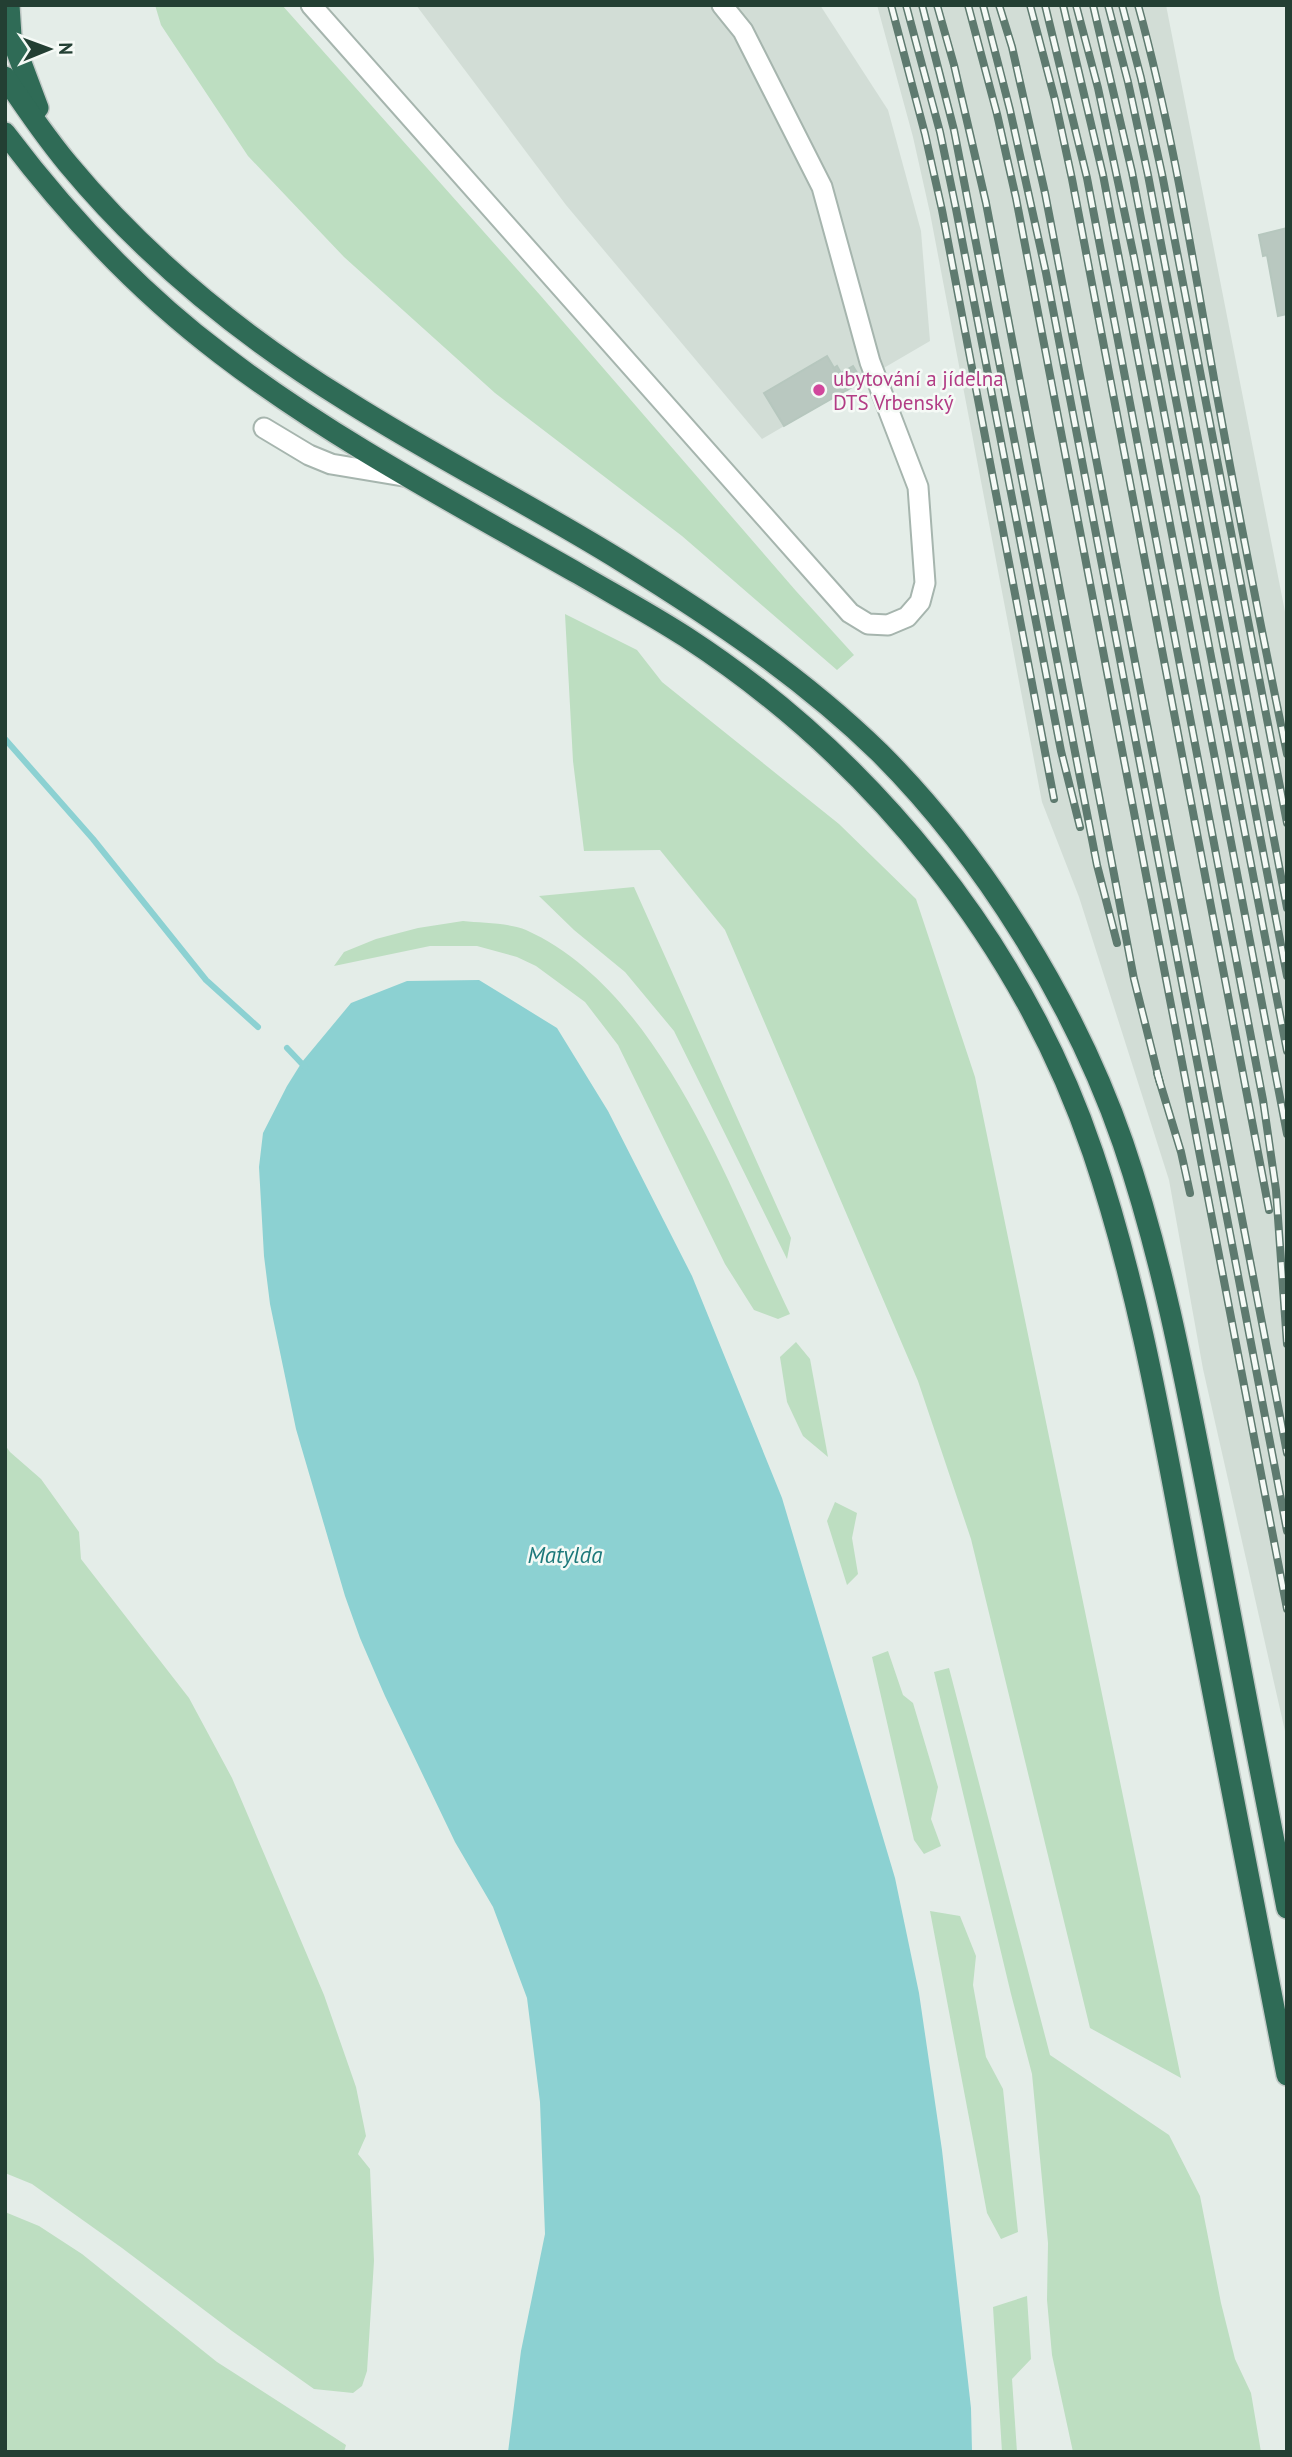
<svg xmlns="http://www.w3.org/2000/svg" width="1292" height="2457" font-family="'PT Sans',sans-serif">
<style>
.built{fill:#d2ddd6}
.green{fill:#bddec1}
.water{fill:#8cd1d2}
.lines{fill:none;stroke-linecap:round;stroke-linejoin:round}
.stream{stroke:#8cd1d2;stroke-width:6}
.building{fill:#b9c8c0;stroke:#b6c7be;stroke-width:2}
.minor-casing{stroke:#a6b5ae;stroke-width:23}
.highway-casing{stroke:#c1c9c6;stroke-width:24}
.minor{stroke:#fff;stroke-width:19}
.highway{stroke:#2f6b56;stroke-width:21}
.rail-casing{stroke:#5e7a6f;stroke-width:8}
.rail{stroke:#f5faf6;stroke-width:5;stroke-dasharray:16;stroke-linecap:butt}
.hotel-dot{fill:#d1479c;stroke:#f5faf6;stroke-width:2.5}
.labels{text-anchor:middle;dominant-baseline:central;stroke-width:5;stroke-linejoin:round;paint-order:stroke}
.hotel-label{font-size:21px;fill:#b23c85;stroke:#f5faf6;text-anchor:start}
.water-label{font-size:23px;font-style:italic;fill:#1d797b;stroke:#f5faf6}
</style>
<rect width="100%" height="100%" fill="#e4ede8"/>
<g class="built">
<path d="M416,5H820L888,110L921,231L930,341L762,439L566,205Z"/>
<path d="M877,5H1166L1287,622V1740L1203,1369L1169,1180L1079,897L1042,802L930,213L913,137Z"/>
</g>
<g class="green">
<path d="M155,5H282L540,295L796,591L854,655L837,670L682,536L495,393L344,257L248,156L161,25Z"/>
<path d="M565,614L637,650L662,682L839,824L916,899L975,1077L1181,2078L1090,2028L971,1539L918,1381L725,930L660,850L584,851L573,761Z"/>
<path d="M634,887L791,1238L787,1259L674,1031L625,972L574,930L539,896Z"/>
<path d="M463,921C481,923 511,923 526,930C662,991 729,1189 790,1314L778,1319L754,1310L725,1264L618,1045L585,1002L536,966L517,957L477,946H430L334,966L344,952L376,939L418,928Z"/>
<path d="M796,1342L810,1359L828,1457L803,1436L787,1402L780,1357Z"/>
<path d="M5,1445L10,1452L41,1479L79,1532L81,1559L189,1698L232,1778L324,1995L356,2087L366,2136L358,2154L370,2169L374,2261L367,2371L362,2386L353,2393L314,2389L232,2331L122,2248L32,2184L5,2173Z"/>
<path d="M835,1502L857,1513L852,1538L858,1574L847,1585L827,1521Z"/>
<path d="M888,1651L903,1695L913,1703L938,1787L931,1819L941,1846L924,1854L914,1840L872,1657Z"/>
<path d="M949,1668L1050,2055L1169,2135L1200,2196L1221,2303L1235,2359L1251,2393L1261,2452H1073L1052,2355L1047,2300L1048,2243L1032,2074L1011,1994L934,1672Z"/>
<path d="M930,1911L960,1916L976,1956L973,1985L986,2057L1003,2089L1018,2232L1001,2239L987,2213Z"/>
<path d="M5,2212L39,2226L82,2254L217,2362L346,2445L344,2452H5Z"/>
<path d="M1027,2296L1031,2359L1012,2379L1017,2452H1002L993,2307Z"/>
</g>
<path class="water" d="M479,980L557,1028L608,1111L692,1276L782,1498L895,1878L919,1993L942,2150L971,2408L972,2452H508L521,2351L545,2234L540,2102L527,1998L493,1907L455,1842L385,1696L360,1638L345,1596L296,1429L270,1304L264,1256L259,1167L263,1133L287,1086L302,1062L351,1003L407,981Z"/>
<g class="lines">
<g class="stream">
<path d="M5,739L93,839L206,980L258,1027"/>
<path d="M287,1048L305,1067"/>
</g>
</g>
<g class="building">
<path d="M1287,228V314L1278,316L1267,255L1263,256L1259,235Z"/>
<path d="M827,356L847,390L784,426L764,393Z"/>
<path d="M837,366L841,373L853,366L862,381L847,390L834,368Z"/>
</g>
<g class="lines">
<defs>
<g id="minor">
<path d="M311,5L850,613L868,624L888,625L907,617L920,602L925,583L918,487L870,362L822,187L743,31L722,5"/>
<path d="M264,428L309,455L331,464L403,476"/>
</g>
<g id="highway">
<path d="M9,5L11,36L38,108"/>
<path d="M5,77C25,107 45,136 68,164C146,258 243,337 347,401C437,458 533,506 623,562C715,619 803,678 880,753C984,857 1075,1004 1123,1143C1165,1266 1188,1395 1213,1523C1237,1651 1262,1780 1287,1908"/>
<path d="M5,133C67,215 139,292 221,354C332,439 458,505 579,574C615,595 652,615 686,637C872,758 1022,943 1093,1153C1138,1286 1162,1426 1188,1564C1221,1734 1254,1904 1287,2075"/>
</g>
</defs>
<use href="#minor" class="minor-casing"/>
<use href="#highway" class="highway-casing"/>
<use href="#minor" class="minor"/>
<use href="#highway" class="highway"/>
<defs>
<g id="rail">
<path d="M891,5L925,134L942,210L1054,799"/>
<path d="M906,5L940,132L956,209L1061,751L1080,827"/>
<path d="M922,5L954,130L1097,865L1117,943"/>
<path d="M937,5L954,65L986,203L1134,979L1160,1083"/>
<path d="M968,5L997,114L1016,198L1287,1609"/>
<path d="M983,5L1010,110L1046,273L1287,1531"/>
<path d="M999,5L1012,47L1045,193L1287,1453"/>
<path d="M1030,5L1055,100L1072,179L1269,1210"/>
<path d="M1045,5L1087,178L1263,1100L1276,1190L1287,1344"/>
<path d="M1063,5L1103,175L1287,1134"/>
<path d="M1076,5L1098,88L1134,257L1287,1051"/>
<path d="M1093,5L1132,172L1287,976"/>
<path d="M1108,5L1128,82L1148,175L1287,908"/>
<path d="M1122,5L1141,78L1162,174L1287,823"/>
<path d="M1138,5C1173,132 1193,261 1216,390C1238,511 1262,633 1287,754"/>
<path d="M1157,1073L1181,1152L1190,1193"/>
</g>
</defs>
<use href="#rail" class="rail-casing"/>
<use href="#rail" class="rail"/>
</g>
<circle class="hotel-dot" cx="819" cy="390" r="7"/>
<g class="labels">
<g class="hotel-label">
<text x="833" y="378">ubytování a jídelna<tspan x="833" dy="24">DTS Vrbenský</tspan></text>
</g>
<g class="water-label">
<text x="565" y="1554">Matylda</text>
</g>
</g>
<rect width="1292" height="2457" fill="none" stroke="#233f33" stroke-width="14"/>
<g transform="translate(49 49) rotate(89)" stroke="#f5faf6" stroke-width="5" paint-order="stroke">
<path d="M0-5L12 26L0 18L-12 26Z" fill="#233f33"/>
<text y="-10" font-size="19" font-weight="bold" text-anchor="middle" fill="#233f33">N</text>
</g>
</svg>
